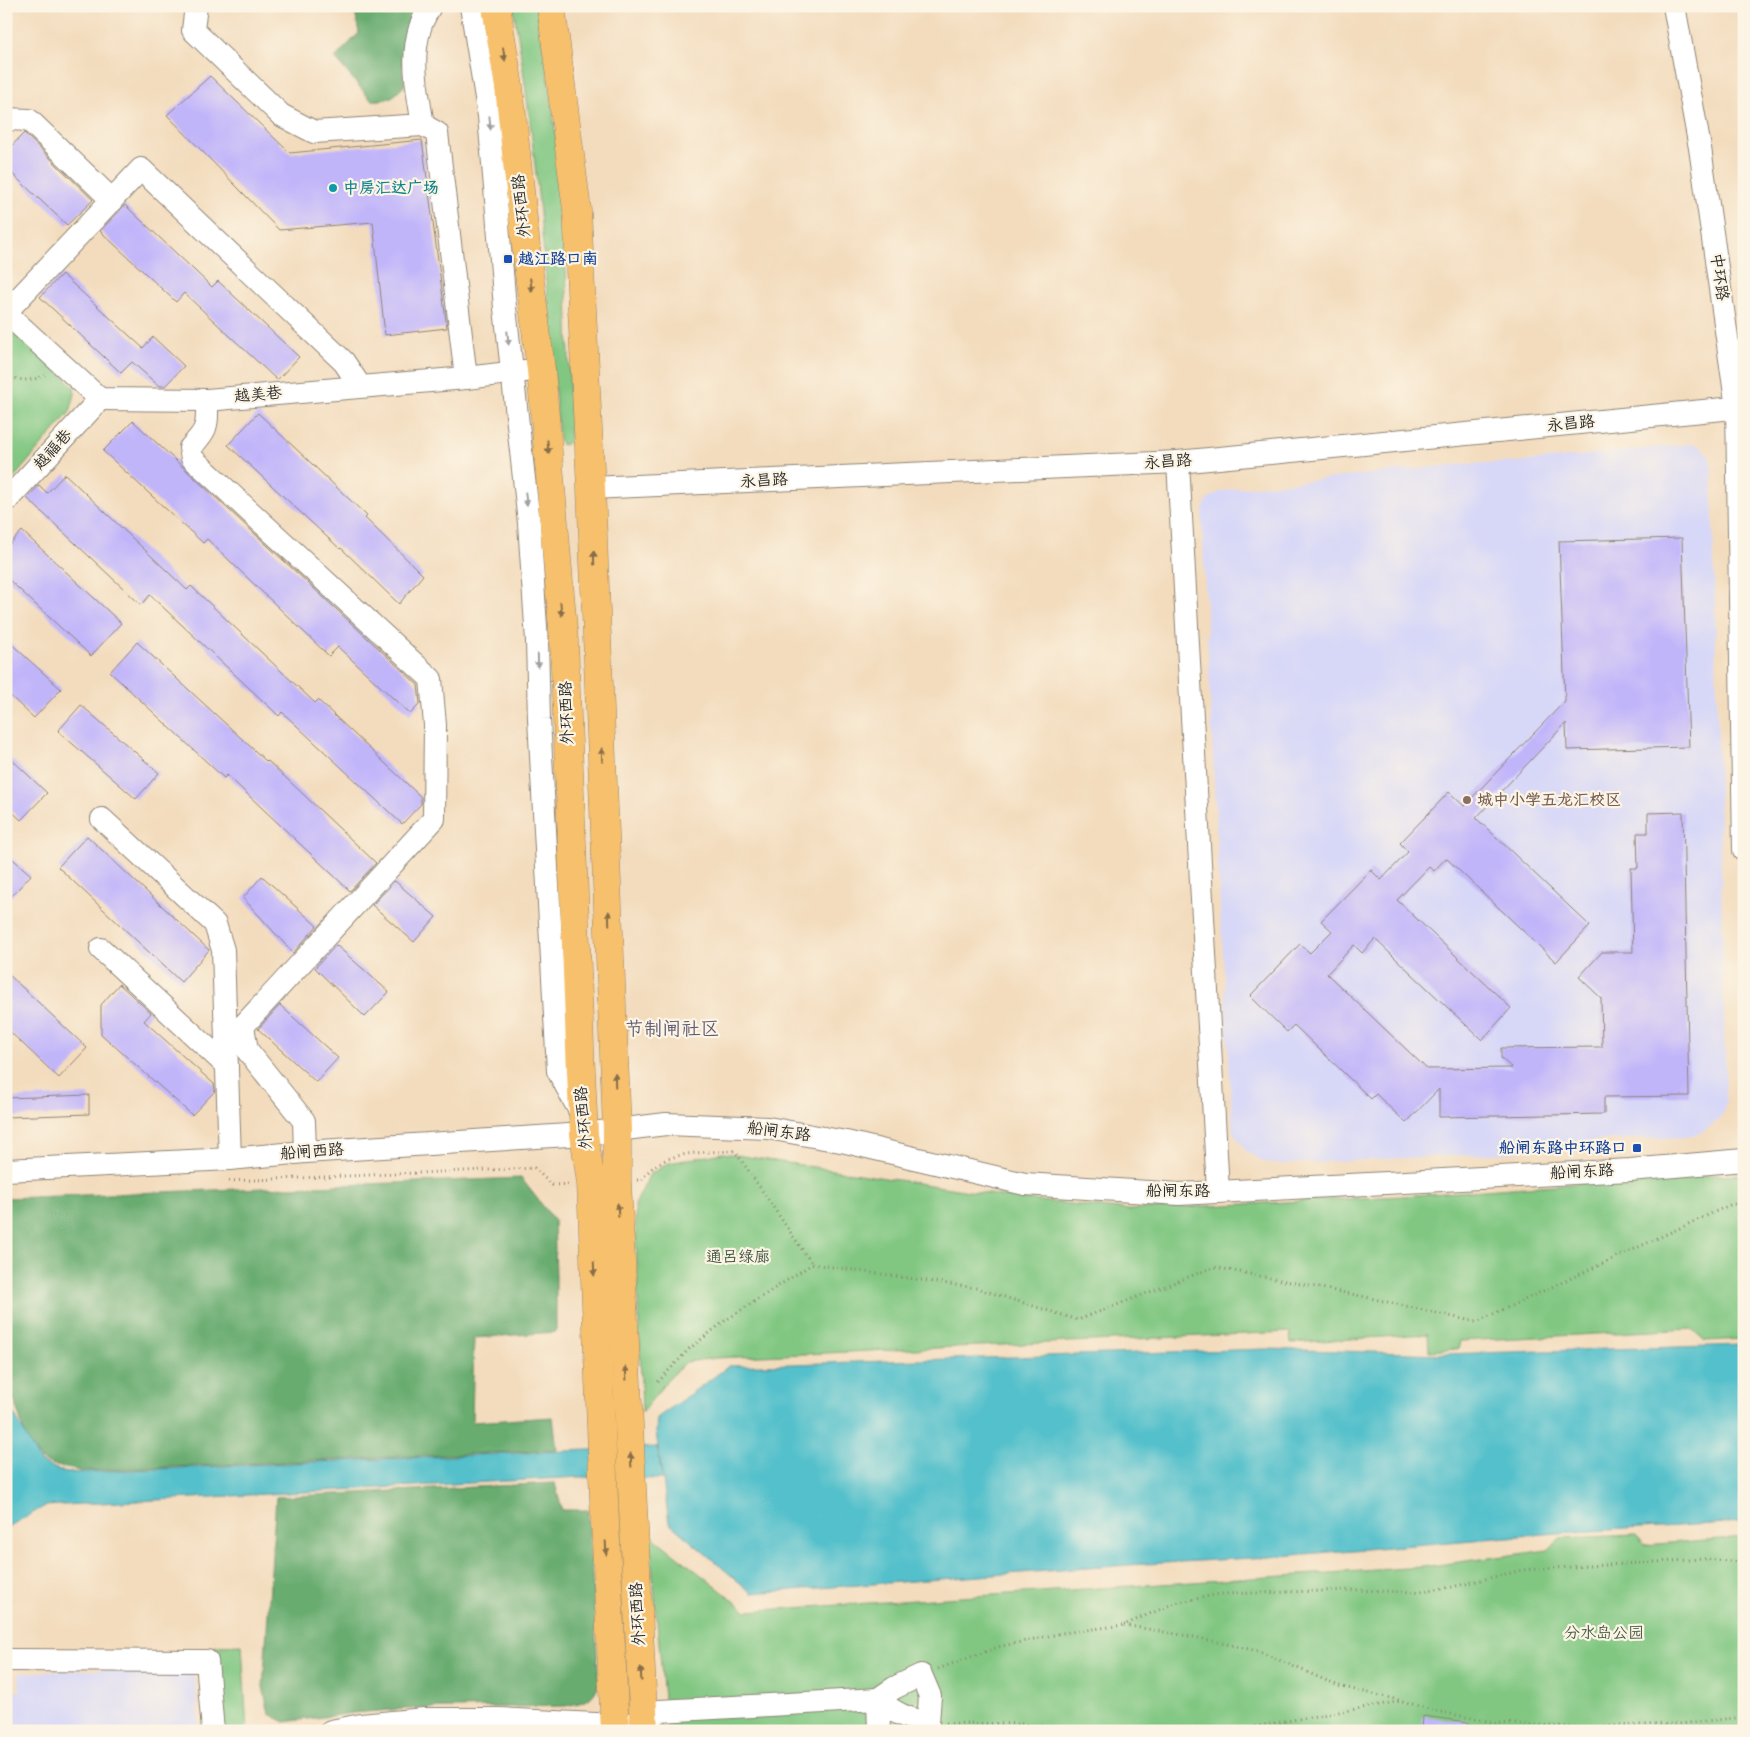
<svg xmlns="http://www.w3.org/2000/svg" width="1750" height="1737" font-family="Mynerve,'LXGW WenKai TC',sans-serif">
<style>
.built{fill:#d7d7f8}
.green{fill:#81c782;stroke:#567956}
.forest{fill:#68ac70;stroke:#4a6c4e}
.water{fill:#53c0cb;stroke:#3f767b}
.building{fill:#c1b5fa}
.lines{fill:none;stroke-linecap:round;stroke-linejoin:round}
.minor-casing{stroke:#8f8474;stroke-width:24}
.major-casing{stroke:#8f8474;stroke-width:29}
.path{stroke:#8f8474;stroke-width:3;stroke-dasharray:1 4;stroke-linecap:butt}
.minor{stroke:#fff;stroke-width:22}
.major{stroke:#f7c06c;stroke-width:28}
.oneway{fill:#876e48}
.oneway2{fill:#a0a0a0}
.culture-dot{fill:#0f9aa8;stroke:#fcf5e5;stroke-width:2}
.transit-dot{fill:#1a4fb4;stroke:#fcf5e5;stroke-width:2}
.education-dot{fill:#8d6e63;stroke:#fcf5e5;stroke-width:2}
.labels{text-anchor:middle;dominant-baseline:central;stroke-width:4.5;stroke-linejoin:round;paint-order:stroke}
.culture-label{font-size:16px;font-weight:bold;fill:#0d838f;stroke:#fcf5e5;text-anchor:start}
.street-label{font-size:16px;fill:#2b2b2b;stroke:#fcf5e5}
.transit-label{font-size:16px;font-weight:bold;fill:#164399;stroke:#fcf5e5;text-anchor:start}
.education-label{font-size:16px;font-weight:bold;fill:#785e54;stroke:#fcf5e5;text-anchor:start}
.park-label{font-size:16px;fill:#455a45;stroke:#fcf5e5}
.quarter-label{font-size:19px;fill:#605b73;stroke:#fcf5e5}
</style>
<rect width="100%" height="100%" fill="#fcf5e5"/>
<filter id="ink" filterUnits="userSpaceOnUse"><feTurbulence type="fractalNoise" baseFrequency=".02" numOctaves="2"/><feDisplacementMap in="SourceGraphic" scale="10" xChannelSelector="R" yChannelSelector="G"/><feConvolveMatrix kernelMatrix="1 2 1 2 8 2 1 2 1" color-interpolation-filters="sRGB"/></filter>
<filter id="wash" filterUnits="userSpaceOnUse"><feTurbulence type="fractalNoise" baseFrequency=".0096" numOctaves="4" result="noise"/><feDisplacementMap in="SourceGraphic" scale="20" xChannelSelector="R" yChannelSelector="G"/><feGaussianBlur stdDeviation="1.12" result="paint"/><feColorMatrix in="noise" values="0 0 0 0 0 0 0 0 0 0 0 0 0 0 0 0 0 1.4 0 .05"/><feComposite in="paint" operator="in"/></filter>
<g filter="url(#wash)">
<rect width="100%" height="100%" fill="#f3dcbd"/>
<g class="built">
<path d="M1691,444L1702,447L1710,458L1712,472L1726,1102L1721,1116L1714,1124L1700,1133L1686,1137L1577,1141L1507,1153L1285,1164L1265,1163L1247,1152L1233,1132L1220,907L1202,522L1203,509L1208,499L1217,493L1231,489L1462,464L1521,462Z"/>
<path d="M183,1667L190,1672L195,1680L199,1731H6V1692L20,1691L19,1673Z"/>
</g>
<g class="green">
<path d="M513,6H536C564,148 569,292 570,436L569,442L566,445L561,444L559,440C547,295 538,150 513,6Z"/>
<path d="M6,320L74,387L75,394L70,412L6,487Z"/>
<path d="M723,1153L1021,1199L1129,1210L1401,1196L1666,1177L1744,1174V1339L1705,1341L1692,1329L1460,1341L1458,1349L1429,1351L1428,1334L1291,1343L1290,1332L716,1358L686,1362L666,1382L642,1412L635,1205L650,1174L669,1163Z"/>
<path d="M649,1534L747,1611L1422,1567L1548,1550L1560,1538L1636,1535L1645,1545L1744,1537V1731H667Z"/>
<path d="M242,1645L247,1731H227L219,1717L215,1646Z"/>
</g>
<g class="forest">
<path d="M354,6H417C402,31 399,58 405,85C393,98 388,101 371,100L335,58L359,33Z"/>
<path d="M521,1178L554,1220L556,1277V1332L474,1338L472,1422L553,1417L557,1450L80,1471L57,1466L41,1460L27,1441L6,1374V1198Z"/>
<path d="M555,1483L562,1510H588L599,1684C592,1702 584,1702 566,1706L403,1709L354,1713L285,1722L269,1714L263,1687L276,1497Z"/>
</g>
<path class="water" d="M1744,1345V1522L1557,1533L1269,1557L1128,1565L752,1593L669,1523L663,1479L581,1477L45,1506L6,1528V1410L14,1414L40,1462L66,1473L657,1447L662,1476L656,1432L657,1418L729,1366L1266,1349L1443,1354Z"/>
<g id="blocks">
<g class="building">
<path d="M210,76L290,153L422,140L447,328L385,335L373,222L279,230L167,115Z"/>
<path d="M24,133L93,200L67,225L6,168V152Z"/>
<path d="M125,205L212,287L218,281L299,357L277,380L184,293L176,302L100,231Z"/>
<path d="M62,274L143,348L153,337L184,366L165,386H159L132,362L121,373L40,297Z"/>
<path d="M258,413L367,516L365,518L423,575L399,604L341,548L340,549L228,445Z"/>
<path d="M133,421L418,685L420,704L410,714L338,647L329,656L207,539L203,543L103,451Z"/>
<path d="M65,474L187,590L191,586L315,703L318,700L421,797V804L402,824L282,712L279,716L150,595L141,605L27,498L39,485L47,493Z"/>
<path d="M22,531L121,623L91,656L6,577V548Z"/>
<path d="M1682,538L1689,747L1567,750L1566,723L1476,818L1590,926L1556,962L1446,858L1434,871L1429,867L1397,900L1511,1008L1482,1040L1375,939L1362,953L1354,945L1327,974L1427,1069L1512,1068L1501,1058V1048L1602,1047L1601,998L1579,977L1602,952H1633L1631,868H1638L1637,833H1648V813L1683,812L1689,1096L1604,1097V1114L1439,1117V1089L1406,1123L1376,1094L1371,1099L1294,1025L1287,1032L1250,996L1300,944L1310,953L1332,931L1321,921L1371,870L1381,880L1408,852L1400,843L1449,792L1464,806L1565,701L1559,541Z"/>
<path d="M6,639L61,689L34,718L6,692Z"/>
<path d="M137,642L267,762L268,761L376,863L350,891L227,775L224,778L110,672Z"/>
<path d="M81,705L159,773L136,799L58,731Z"/>
<path d="M6,754L47,793L21,820L6,806Z"/>
<path d="M87,836L209,950L181,982L58,867Z"/>
<path d="M6,853L31,875L6,902Z"/>
<path d="M262,876L317,926L293,953L243,898Z"/>
<path d="M395,881L436,917L414,942L372,905Z"/>
<path d="M336,945L389,992L365,1017L315,968Z"/>
<path d="M6,972L87,1048L59,1078L6,1028Z"/>
<path d="M119,984L151,1013L144,1021L214,1084L215,1091L192,1115L101,1034V1005Z"/>
<path d="M280,1005L338,1058L316,1082L258,1029Z"/>
<path d="M89,1095V1114L6,1117V1098Z"/>
<path d="M1423,1716L1468,1722V1731H1422Z"/>
</g>
</g>
</g>
<g filter="url(#ink)">
<use href="#blocks" fill-opacity="0" stroke="#8f8474" stroke-width="1"/>
<g class="lines">
<defs>
<g id="minor">
<path d="M196,6L193,30L281,115L314,132L423,125C418,94 410,59 420,28C422,20 427,13 430,6"/>
<path d="M471,6L489,116L505,308L529,523L537,641L539,719L558,1071L583,1117"/>
<path d="M1674,6L1700,148L1737,408L1744,850"/>
<path d="M6,119L29,120L112,200"/>
<path d="M423,125L437,133L466,378"/>
<path d="M6,312L141,169L344,362L360,386"/>
<path d="M6,313L100,399L207,400L466,378L525,371"/>
<path d="M207,400C207,426 209,428 190,448L192,458L431,679L435,725L434,819L243,1026L247,1050L304,1121L305,1152"/>
<path d="M1178,462L1218,1191"/>
<path d="M591,488L1178,462L1744,407"/>
<path d="M6,501L100,399"/>
<path d="M102,819L215,924L223,950L230,1159"/>
<path d="M101,949L227,1066"/>
<path d="M6,1170L230,1159L305,1152L584,1134L666,1124L768,1128L846,1142L1025,1184L1179,1194L1630,1170L1744,1160"/>
<path d="M6,1660L207,1661L213,1731"/>
<path d="M331,1731L361,1725L424,1719H499L615,1725L644,1723L659,1711L878,1699C895,1714 906,1718 928,1723L930,1696L921,1675L894,1688L878,1699L879,1731"/>
</g>
<g id="major">
<path d="M496,6L509,87L528,265L541,370L564,641L581,1072L584,1134L591,1183L604,1500L615,1731"/>
<path d="M551,6L577,210L591,488L617,1129V1181L644,1731"/>
</g>
</defs>
<use href="#minor" class="minor-casing"/>
<use href="#major" class="major-casing"/>
<g class="path">
<path d="M6,375C20,381 31,382 45,375"/>
<path d="M637,1180H642C661,1149 703,1153 735,1151L812,1264"/>
<path d="M229,1181L534,1168L552,1185L571,1184"/>
<path d="M658,1382L689,1349L726,1320L812,1264L976,1288L1078,1320L1214,1267L1361,1296L1476,1322L1732,1204H1744"/>
<path d="M1124,1625L1194,1637L1258,1651L1339,1686L1399,1700"/>
<path d="M938,1669L998,1647L1062,1633L1124,1625L1175,1603L1220,1594L1356,1590L1412,1592L1452,1587L1523,1570L1704,1559L1744,1562"/>
<path d="M946,1723L1021,1724L1092,1731"/>
<path d="M1210,1731L1241,1729L1402,1701L1436,1711L1496,1723L1572,1727L1679,1724L1744,1717"/>
</g>
<use href="#minor" class="minor"/>
<use href="#major" class="major"/>
</g>
<defs><path id="oneway-solid" d="M-6-.8H1V-3.2L6.5 0L1 3.2V.8H-6Z" transform="scale(1.25)"/></defs>
<g class="oneway">
<use href="#oneway-solid" transform="translate(504 54) rotate(81)"/>
<use href="#oneway-solid" transform="translate(531 285) rotate(83)"/>
<use href="#oneway-solid" transform="translate(548 447) rotate(85)"/>
<use href="#oneway-solid" transform="translate(594 558) rotate(-92)"/>
<use href="#oneway-solid" transform="translate(561 609) rotate(85)"/>
<use href="#oneway-solid" transform="translate(602 755) rotate(-92)"/>
<use href="#oneway-solid" transform="translate(609 918) rotate(-92)"/>
<use href="#oneway-solid" transform="translate(615 1080) rotate(-92)"/>
<use href="#oneway-solid" transform="translate(618 1210) rotate(-93)"/>
<use href="#oneway-solid" transform="translate(594 1269) rotate(88)"/>
<use href="#oneway-solid" transform="translate(626 1373) rotate(-93)"/>
<use href="#oneway-solid" transform="translate(631 1460) rotate(-93)"/>
<use href="#oneway-solid" transform="translate(606 1548) rotate(87)"/>
<use href="#oneway-solid" transform="translate(641 1674) rotate(-93)"/>
</g>
<g class="oneway2">
<use href="#oneway-solid" transform="translate(490 123) rotate(85)"/>
<use href="#oneway-solid" transform="translate(508 338) rotate(84)"/>
<use href="#oneway-solid" transform="translate(526 499) rotate(84)"/>
<use href="#oneway-solid" transform="translate(538 661) rotate(89)"/>
</g>
</g>
<circle class="culture-dot" cx="333" cy="188" r="5"/>
<g class="transit-dot">
<rect x="503" y="254" width="10" height="10" rx="2.5"/>
<rect x="1632" y="1143" width="10" height="10" rx="2.5"/>
</g>
<circle class="education-dot" cx="1467" cy="800" r="5"/>
<g class="labels">
<g class="culture-label">
<text x="343" y="188">中房汇达广场</text>
</g>
<g class="street-label">
<text transform="translate(522 206) rotate(-96)">外环西路</text>
<text transform="translate(1719 277) rotate(82)">中环路</text>
<text transform="translate(258 395) rotate(-5)">越美巷</text>
<text transform="translate(1571 424) rotate(-6)">永昌路</text>
<text transform="translate(53 450) rotate(-48)">越福巷</text>
<text transform="translate(1168 462) rotate(-4)">永昌路</text>
<text transform="translate(764 481) rotate(-3)">永昌路</text>
<text transform="translate(567 713) rotate(-92)">外环西路</text>
<text transform="translate(584 1118) rotate(-95)">外环西路</text>
<text transform="translate(779 1132) rotate(7)">船闸东路</text>
<text transform="translate(312 1152) rotate(-4)">船闸西路</text>
<text transform="translate(1582 1172) rotate(-3)">船闸东路</text>
<text x="1178" y="1191">船闸东路</text>
<text transform="translate(638 1614) rotate(-93)">外环西路</text>
</g>
<g class="transit-label">
<text x="518" y="259">越江路口南</text>
<text x="1627" y="1148" text-anchor="end">船闸东路中环路口</text>
</g>
<g class="education-label">
<text x="1477" y="800">城中小学五龙汇校区</text>
</g>
<g class="park-label">
<text x="738" y="1257">通吕绿廊</text>
<text x="1604" y="1633">分水岛公园</text>
</g>
<g class="quarter-label">
<text x="672" y="1029">节制闸社区</text>
</g>
</g>
<rect width="1750" height="1737" fill="none" stroke="#fcf5e5" stroke-width="25"/>
</svg>
